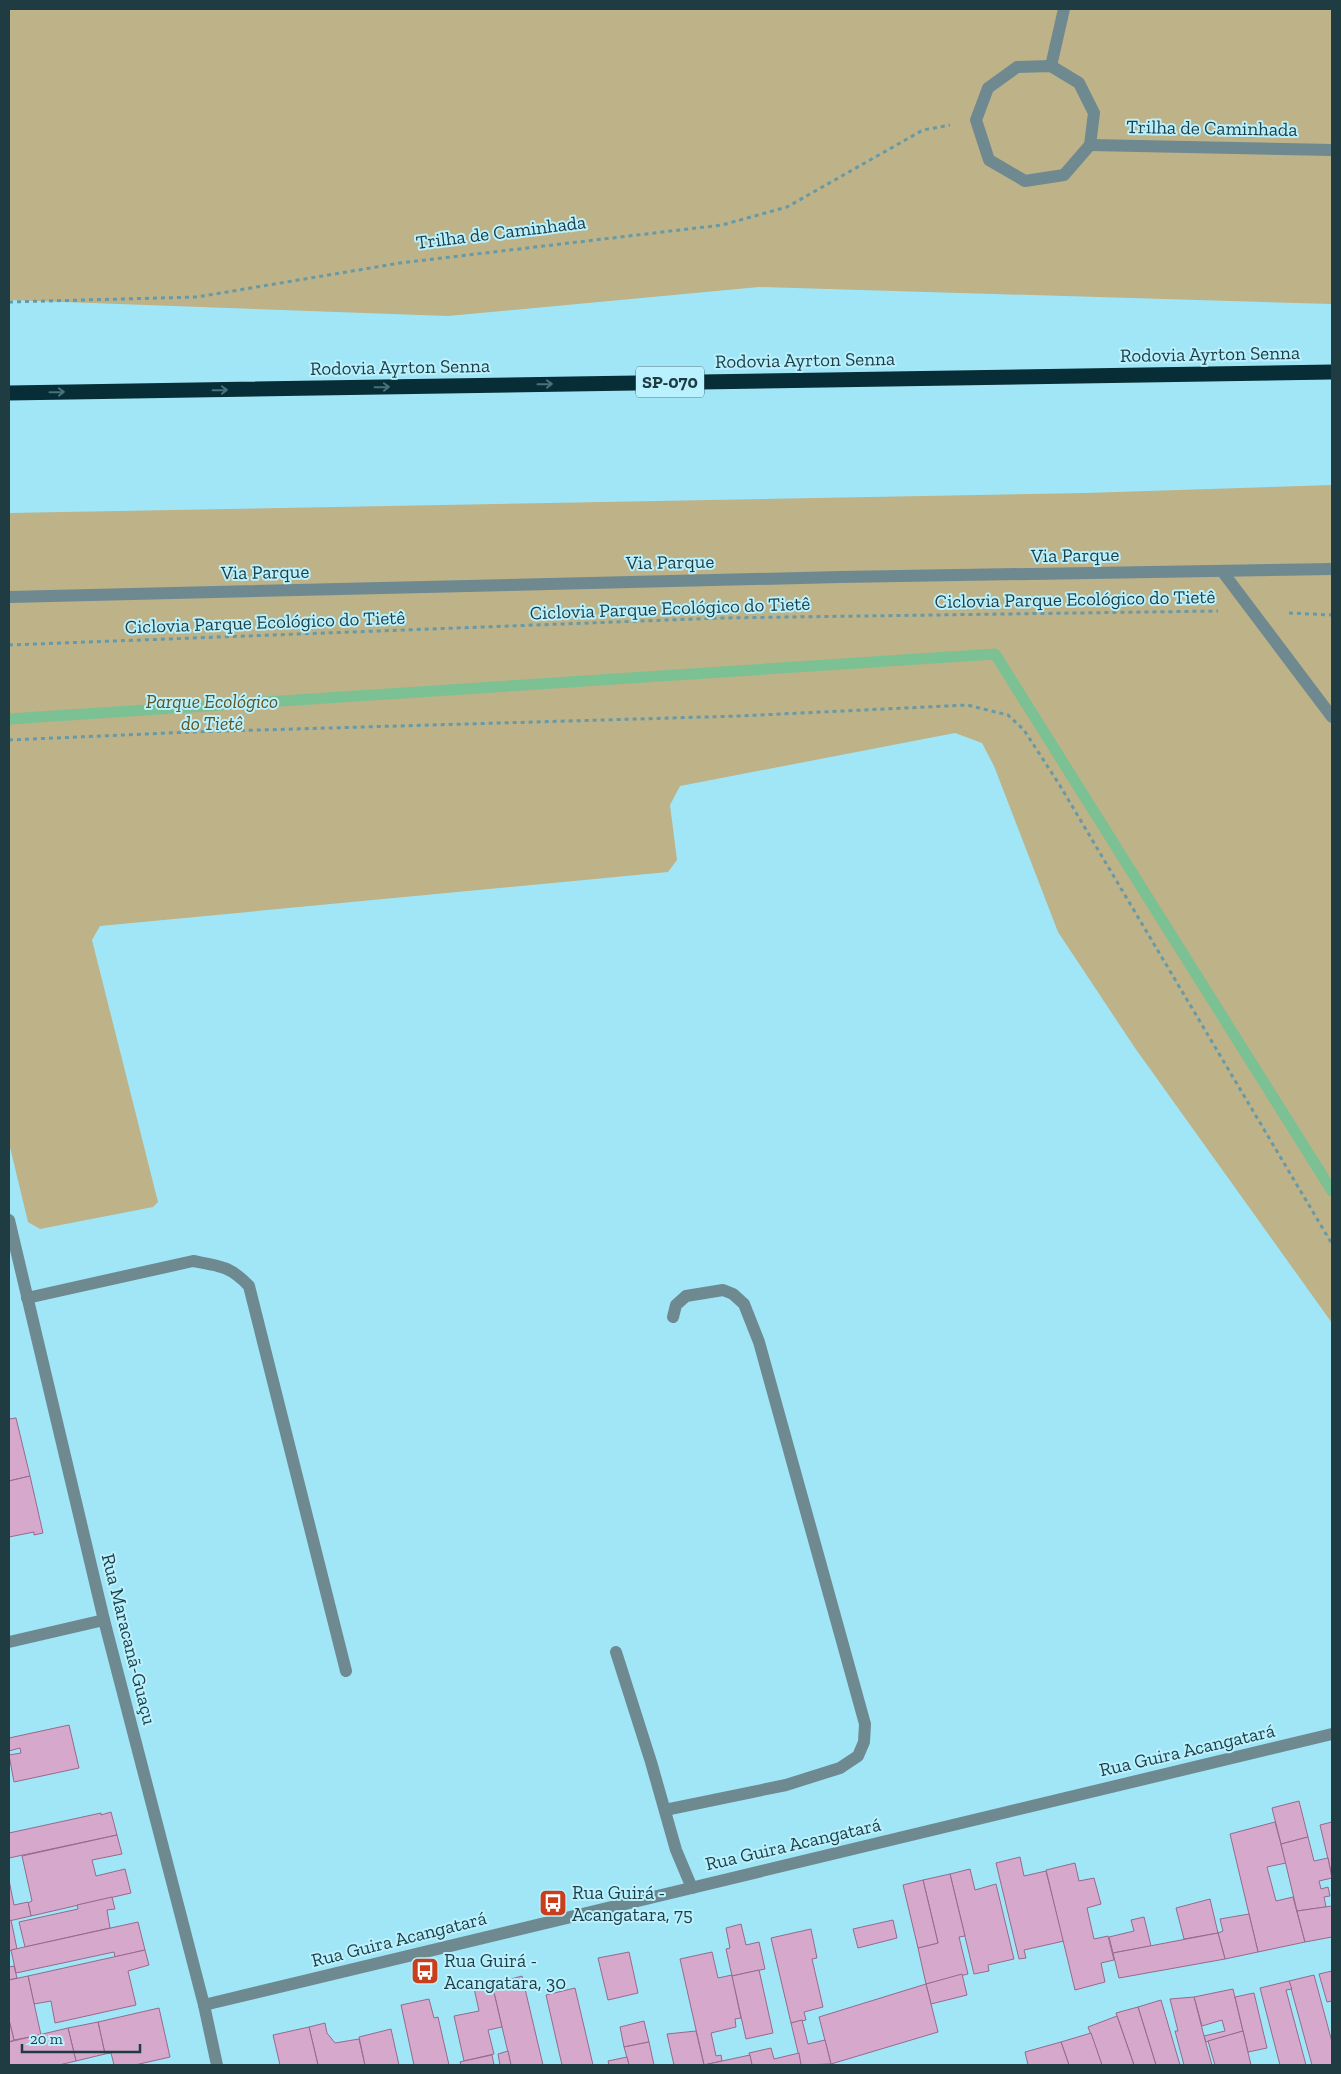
<svg xmlns="http://www.w3.org/2000/svg" width="1341" height="2074" font-family="'Zilla Slab',serif">
<style>
.green{fill:#bdb288}
.lines{fill:none;stroke-linecap:round;stroke-linejoin:round}
.stream{stroke:#7cc194;stroke-width:11}
.building{fill:#d6a8cb;stroke:#966a8c}
.path{stroke:#679aa6;stroke-width:3;stroke-dasharray:4 4;stroke-linecap:butt}
.minor{stroke:#6e8990;stroke-width:12}
.highway{stroke:#072e36;stroke-width:15}
.oneway{stroke:#46727c}
.labels{text-anchor:middle;dominant-baseline:central;stroke-width:4;stroke-linejoin:round;paint-order:stroke}
.shield{fill:#baf1fe;stroke:#4e727b;stroke-width:1}
.shield-label{font-size:18px;font-weight:bold;fill:#1f3c43}
.street-label{font-size:19px;fill:#1f3c43;stroke:#baf1fe}
.park-label{font-size:19px;font-style:italic;fill:#61531d;stroke:#baf1fe}
.poi-label{font-size:19px;fill:#1f3c43;stroke:#baf1fe;text-anchor:start}
</style>
<rect width="100%" height="100%" fill="#a1e6f7"/>
<g class="green">
<path d="M9,9H1332V304L759,287L448,316L9,300Z"/>
<path d="M1332,485V1323L1135,1048L1058,932L994,766L982,743L955,733L680,786L670,805L677,860L668,872L100,926L92,940L158,1202L153,1207L40,1229L28,1222L9,1143V513L1085,493Z"/>
</g>
<g class="lines">
<path class="stream" d="M9,719L995,654L1332,1191"/>
</g>
<g class="building">
<path d="M16,1418L30,1476L9,1481V1419Z"/>
<path d="M30,1476L43,1533L34,1535V1532L9,1537V1481Z"/>
<path d="M69,1725L79,1768L14,1782L9,1755L21,1753L20,1748L9,1751V1738Z"/>
<path d="M1299,1801L1308,1837L1281,1844L1272,1808Z"/>
<path d="M111,1812L117,1835L9,1858V1833L101,1813V1815Z"/>
<path d="M1275,1822L1286,1863L1267,1867L1276,1901L1293,1897L1305,1942L1258,1952L1230,1834Z"/>
<path d="M1332,1822V1876L1320,1825Z"/>
<path d="M117,1835L122,1854L92,1860L96,1876L125,1869L131,1893L31,1916L28,1903L32,1901L22,1856Z"/>
<path d="M1308,1837L1314,1861L1328,1858L1332,1878L1319,1881L1321,1889L1328,1887L1330,1896L1324,1897L1326,1907L1297,1911L1281,1844Z"/>
<path d="M1020,1857L1024,1876L1046,1871L1064,1941L1024,1950L1026,1958L1019,1959L996,1863Z"/>
<path d="M1075,1863L1079,1881L1094,1878L1101,1904L1087,1908L1094,1939L1108,1936L1114,1960L1101,1963L1105,1982L1075,1990L1046,1870Z"/>
<path d="M970,1869L975,1890L996,1884L1014,1959L988,1965L989,1971L974,1974L950,1874Z"/>
<path d="M950,1874L965,1936L959,1937L968,1974L926,1984L918,1948L938,1943L923,1880Z"/>
<path d="M9,1880L14,1905L28,1902L31,1916L9,1921Z"/>
<path d="M923,1880L938,1943L918,1948L903,1885Z"/>
<path d="M112,1897L115,1909L107,1910L110,1928L25,1947L19,1922L78,1909L77,1905Z"/>
<path d="M1210,1899L1218,1933L1184,1939L1176,1908Z"/>
<path d="M1332,1906V1937L1305,1942L1297,1911Z"/>
<path d="M1249,1914L1258,1952L1225,1959L1218,1933L1223,1931L1220,1919Z"/>
<path d="M1144,1917L1151,1946L1113,1953L1109,1937L1134,1931L1131,1920Z"/>
<path d="M11,1920L17,1949L9,1951V1921Z"/>
<path d="M893,1920L897,1938L858,1948L853,1929Z"/>
<path d="M138,1922L145,1950L115,1957L114,1952L16,1973L11,1950Z"/>
<path d="M741,1924L746,1945L759,1942L765,1969L732,1976L726,1949L730,1948L726,1928Z"/>
<path d="M811,1929L817,1958L812,1959L823,2007L804,2012L806,2020L791,2023L771,1938Z"/>
<path d="M1218,1933L1225,1959L1119,1978L1113,1953Z"/>
<path d="M145,1950L149,1965L128,1971L136,2005L55,2023L51,2001L34,2004L28,1976Z"/>
<path d="M629,1952L638,1993L608,2000L598,1958Z"/>
<path d="M712,1952L718,1978L732,1975L741,2018L735,2019L736,2027L711,2033L716,2056L721,2055L722,2061L704,2065L680,1959Z"/>
<path d="M14,1966L17,1978L9,1980V1967Z"/>
<path d="M759,1970L773,2033L746,2039L732,1976Z"/>
<path d="M1332,1971V2001L1327,2002L1319,1974Z"/>
<path d="M962,1974L967,1995L931,2004L926,1984Z"/>
<path d="M1314,1975L1332,2042V2065H1312L1289,1981Z"/>
<path d="M28,1976L41,2035L14,2040L9,2020V1980Z"/>
<path d="M522,1976L543,2065H511L502,2027L492,1984Z"/>
<path d="M1289,1981L1292,1989L1286,1990L1306,2065H1280L1260,1988Z"/>
<path d="M492,1984L502,2027L488,2030L494,2054L464,2061L454,2016L479,2011L474,1988Z"/>
<path d="M926,1984L938,2032L831,2064L819,2017Z"/>
<path d="M575,1988L593,2065H562L546,1995Z"/>
<path d="M1233,1989L1243,2031L1206,2042L1204,2036L1225,2031L1222,2020L1202,2026L1194,1997Z"/>
<path d="M1254,1993L1267,2048L1248,2052L1235,1997Z"/>
<path d="M1194,1997L1204,2036L1212,2065H1184L1175,2031H1178L1170,1999Z"/>
<path d="M429,1999L434,2018L438,2017L449,2065H414L401,2005Z"/>
<path d="M1161,2000L1180,2065H1156L1138,2007Z"/>
<path d="M1138,2007L1156,2065H1134L1116,2013Z"/>
<path d="M159,2008L170,2057L135,2065H114L111,2053L105,2054L98,2022Z"/>
<path d="M1117,2016L1134,2065H1102L1088,2027Z"/>
<path d="M9,2020L14,2040L9,2042Z"/>
<path d="M802,2020L808,2044L825,2040L831,2064L801,2065L791,2023Z"/>
<path d="M644,2021L649,2042L624,2047L620,2027Z"/>
<path d="M98,2022L105,2054L76,2061L68,2028Z"/>
<path d="M325,2023L327,2033L335,2043L359,2039L365,2065H318L309,2027Z"/>
<path d="M309,2027L318,2065H280L273,2035Z"/>
<path d="M68,2028L76,2061L59,2065H9V2042Z"/>
<path d="M391,2029L399,2065H365L359,2037Z"/>
<path d="M696,2031L704,2065H674L667,2034Z"/>
<path d="M1243,2031L1251,2065H1215L1208,2041Z"/>
<path d="M1091,2033L1102,2065H1069L1061,2042Z"/>
<path d="M649,2042L654,2065H629L624,2047Z"/>
<path d="M1061,2042L1069,2065H1028L1025,2052Z"/>
<path d="M771,2048L774,2059L799,2053L801,2065H752L749,2053Z"/>
<path d="M508,2051L511,2065H500L498,2054Z"/>
<path d="M492,2055L494,2065H461L460,2062L464,2061Z"/>
<path d="M750,2055L752,2065H704L722,2061Z"/>
<path d="M627,2057L629,2065H609L608,2061Z"/>
</g>
<g class="lines">
<g class="path">
<path d="M9,302L197,297L400,263L722,225L787,207L923,130L950,125"/>
<path d="M1289,613L1332,615"/>
<path d="M9,645L720,618L1218,611"/>
<path d="M9,740L192,732L739,716L967,705L1008,715L1024,730L1059,784L1332,1244"/>
</g>
<g class="minor">
<path d="M1051,66L1079,83L1094,113L1090,145L1064,175L1025,181L989,160L976,120L988,88L1017,67Z"/>
<path d="M1051,66L1064,9"/>
<path d="M1090,145L1332,150"/>
<path d="M1222,571L1332,717"/>
<path d="M9,597L840,577L1332,569"/>
<path d="M9,1220L104,1620L204,2005L217,2065"/>
<path d="M27,1298L193,1261C220,1266 230,1266 249,1286L346,1671"/>
<path d="M9,1642L104,1620"/>
<path d="M616,1652L651,1762L676,1850L692,1888"/>
<path d="M665,1810L786,1785L840,1768L858,1756L864,1742L865,1724L759,1342L744,1304L733,1294L723,1290L686,1296L676,1305L673,1317"/>
<path d="M204,2005L1332,1734"/>
</g>
<path class="highway" d="M9,393L1332,372"/>
</g>
<defs><path id="oneway-shaft" d="M-6 0H5M1.5-3L5.5 0L1.5 3" fill="none" stroke-width="1.6" stroke-linecap="round" stroke-linejoin="round" transform="scale(1.25)"/></defs>
<g class="oneway">
<use href="#oneway-shaft" transform="translate(545 384) rotate(-1)"/>
<use href="#oneway-shaft" transform="translate(382 387) rotate(-1)"/>
<use href="#oneway-shaft" transform="translate(220 390) rotate(-1)"/>
<use href="#oneway-shaft" transform="translate(57 392) rotate(-1)"/>
</g>
<defs>
<symbol id="bus-square" viewBox="-11 -11 22 22"><rect x="-9" y="-9" width="18" height="18" rx="4" fill="#c93f1c" stroke="#baf1fe"/><path d="M-5-6H5V4H4V6H2V4H-2V6H-4V4H-5ZM-3.5-4V0h7V-4ZM-3.5 1.2v1.5H-2V1.2ZM2 1.2v1.5H3.5V1.2Z" fill="#fff"/></symbol>
</defs>
<g fill-rule="evenodd">
<use href="#bus-square" x="537" y="1887" width="32" height="32"/>
<use href="#bus-square" x="409" y="1955" width="32" height="32"/>
</g>
<g class="labels">
<rect class="shield" x="636" y="366.5" width="68" height="31" rx="4"/>
<g class="shield-label">
<text x="670" y="382">SP-070</text>
</g>
<g class="street-label">
<text transform="translate(1212 128) rotate(1)">Trilha de Caminhada</text>
<text transform="translate(501 232) rotate(-7)">Trilha de Caminhada</text>
<text transform="translate(1210 354) rotate(-1)">Rodovia Ayrton Senna</text>
<text transform="translate(805 360) rotate(-1)">Rodovia Ayrton Senna</text>
<text transform="translate(400 367) rotate(-1)">Rodovia Ayrton Senna</text>
<text transform="translate(1075 555) rotate(-1)">Via Parque</text>
<text transform="translate(670 562) rotate(-1)">Via Parque</text>
<text transform="translate(265 572) rotate(-1)">Via Parque</text>
<text transform="translate(1075 599) rotate(-1)">Ciclovia Parque Ecológico do Tietê</text>
<text transform="translate(670 608) rotate(-2)">Ciclovia Parque Ecológico do Tietê</text>
<text transform="translate(265 622) rotate(-2)">Ciclovia Parque Ecológico do Tietê</text>
<text transform="translate(129 1639) rotate(76)">Rua Maracanã-Guaçu</text>
<text transform="translate(1187 1750) rotate(-13)">Rua Guira Acangatará</text>
<text transform="translate(793 1844) rotate(-13)">Rua Guira Acangatará</text>
<text transform="translate(399 1939) rotate(-14)">Rua Guira Acangatará</text>
</g>
<g class="park-label">
<text x="212" y="701">Parque Ecológico<tspan x="212" dy="22">do Tietê</tspan></text>
</g>
<g class="poi-label">
<text x="572" y="1892">Rua Guirá -<tspan x="572" dy="22">Acangatara, 75</tspan></text>
<text x="444" y="1960">Rua Guirá -<tspan x="444" dy="22">Acangatara, 30</tspan></text>
</g>
</g>
<rect width="1341" height="2074" fill="none" stroke="#1f3c43" stroke-width="20"/>
<path d="M22 2044v8h118v-8" fill="none" stroke="#1f3c43" stroke-width="2.5"/>
<text x="30" y="2044" font-size="15" fill="#1f3c43" stroke="#baf1fe" stroke-width="4" paint-order="stroke">20 m</text>
</svg>
